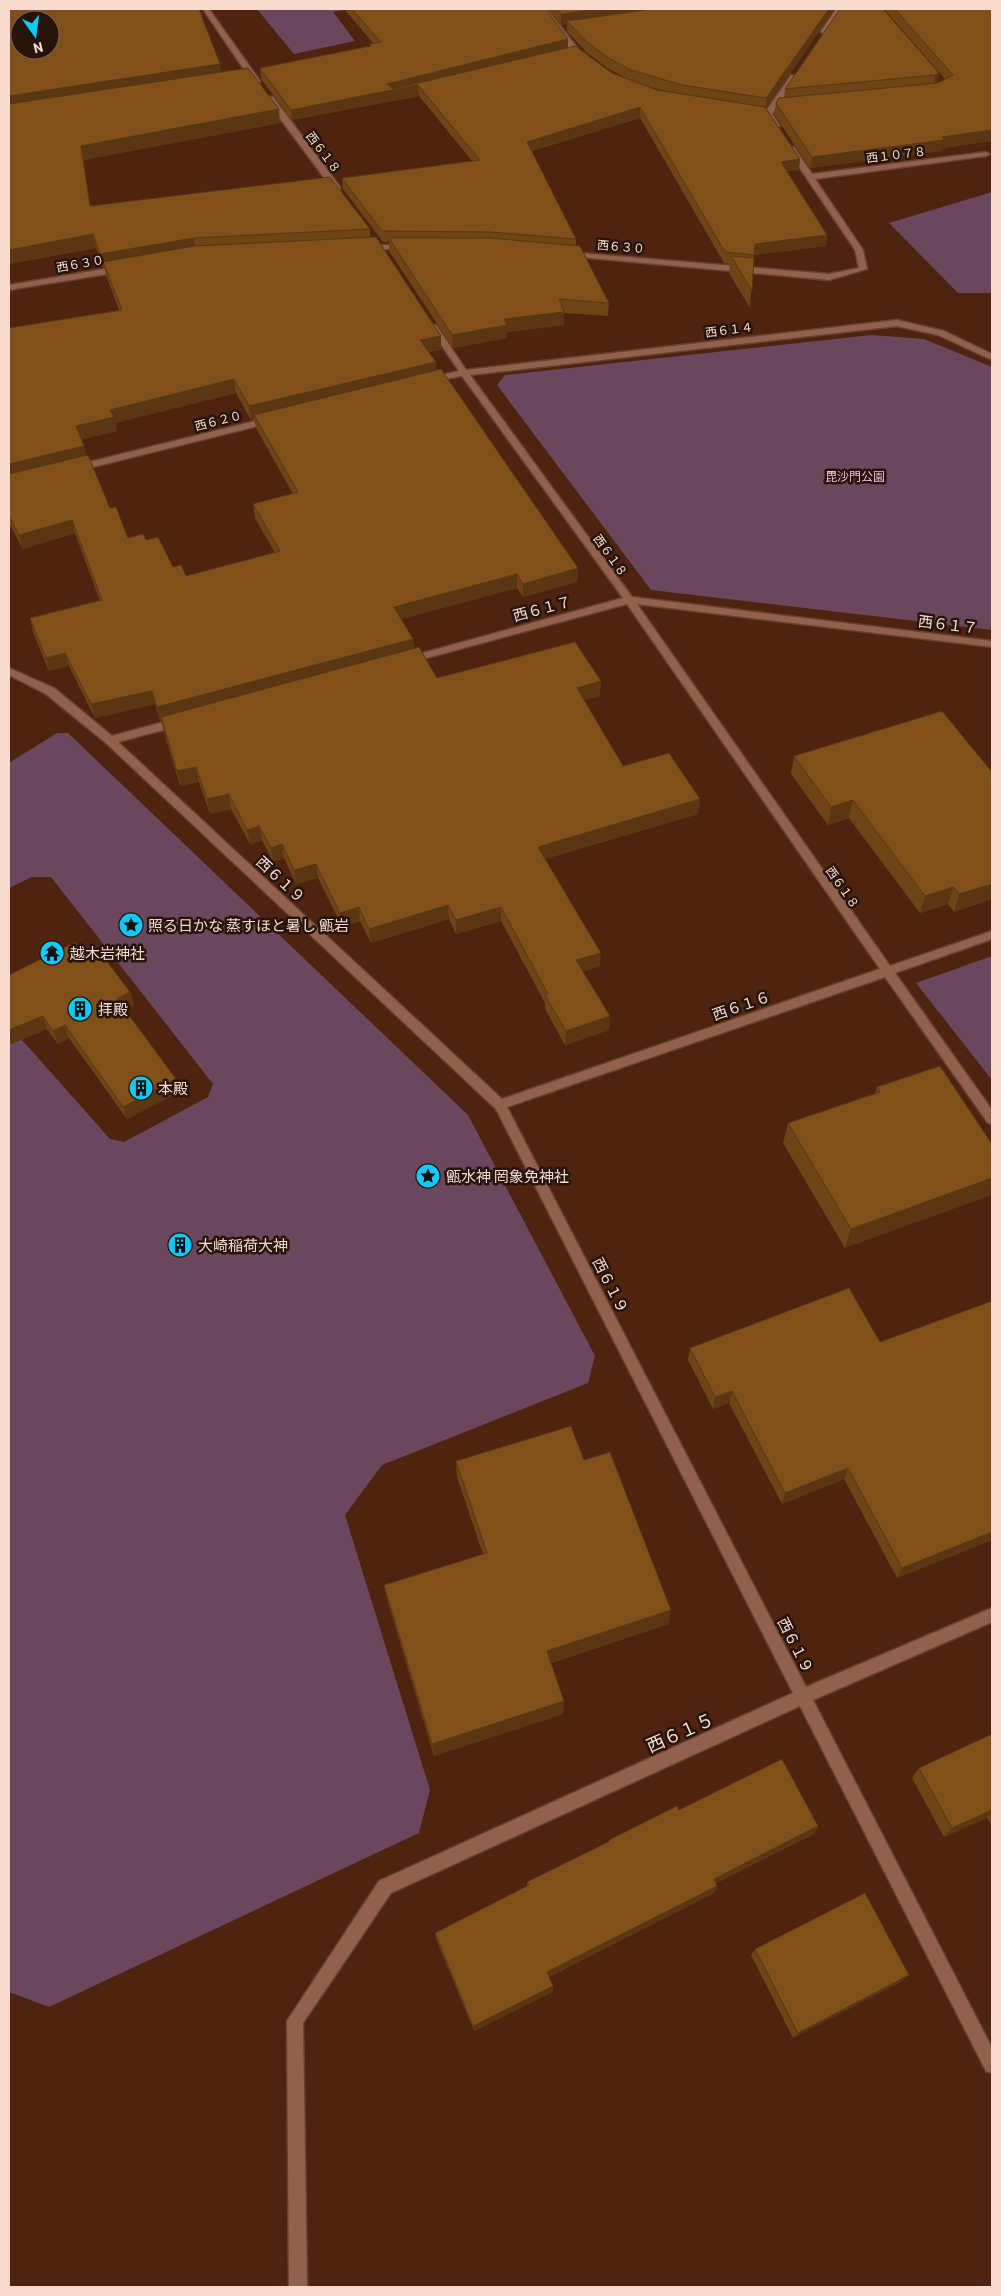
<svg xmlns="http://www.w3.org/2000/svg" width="1001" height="2296" font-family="Barlow,'Noto Sans JP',sans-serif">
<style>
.green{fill:#6a475c}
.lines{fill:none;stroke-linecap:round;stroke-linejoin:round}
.minor-casing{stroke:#69402f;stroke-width:3}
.minor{fill:#91614d;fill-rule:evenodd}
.wall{fill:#6e4416;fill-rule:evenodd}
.shaded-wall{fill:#5a3712}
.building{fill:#804f1a;stroke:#5a3712;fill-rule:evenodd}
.labels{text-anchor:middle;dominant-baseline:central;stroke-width:5;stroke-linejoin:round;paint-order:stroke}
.far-street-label{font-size:12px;fill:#f8dbcf;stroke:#26130b}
.far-park-label{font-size:12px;fill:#feb6e1;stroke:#26130b}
.street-label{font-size:15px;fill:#f8dbcf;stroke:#26130b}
.poi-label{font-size:15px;fill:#f8dbcf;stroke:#26130b;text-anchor:start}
.near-street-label{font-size:18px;fill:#f8dbcf;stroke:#26130b}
</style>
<rect width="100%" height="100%" fill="#4e2310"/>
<g class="green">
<path d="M257,9H349L333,12L355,41L294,54Z"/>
<path d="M992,192V293H958L889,223Z"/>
<path d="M872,335L924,339L992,367V630L651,590L497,385L505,375Z"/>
<path d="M57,733H68L468,1115L595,1356L588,1383L382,1465L345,1515L430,1790L419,1833L49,2007L9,1992V1032H15L110,1139L124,1142L208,1097L213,1084L51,877H32L9,888V763Z"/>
<path d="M992,956V1080L916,983Z"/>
</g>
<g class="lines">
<defs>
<g id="minor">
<path d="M203,9H209L260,81L259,83H253Z"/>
<path d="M540,9H547L579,50L588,56V60C574,61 547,21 540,9Z"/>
<path d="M836,9H843L828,33H822L821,31Z"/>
<path d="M791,75L798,77L772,114L780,126L773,128L764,114Z"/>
<path d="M267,97H273L340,187V191H334L267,101Z"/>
<path d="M788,147H794L812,174L986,152L990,154L986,156L815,179L863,250L867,269L829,280L568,256L564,254L568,252L829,274L859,268L855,250L787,149Z"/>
<path d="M363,245H406L410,247L406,249H366L362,247Z"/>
<path d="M122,266L126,269L125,271L9,290V285Z"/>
<path d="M897,320L944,331L992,354V360L938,335L897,326L470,375L632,597L992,641V647L637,604L890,966L992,931V939L895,973L992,1110V1124L988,1123L885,977L507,1107L806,1687L992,1608V1622L813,1700L992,2048V2073L986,2071L800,1706L391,1893L303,2023L307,2287H289L287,2021L379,1881L793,1693L496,1109L106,743L46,694L9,675V668L54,688L112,736L178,718L182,719V725L118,742L502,1099L880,969L627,604L408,663L403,660L408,657L623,598L462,376L428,382V378L459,371L429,327L430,325H436L466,370Z"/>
<path d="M271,417L276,420L274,422L77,471L72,468L77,465Z"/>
</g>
</defs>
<use href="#minor" class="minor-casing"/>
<use href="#minor" class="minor"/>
</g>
<g class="wall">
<path d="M9,9L221,72L280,123L83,160L90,206L370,229V238L441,350L429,352L436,370L577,582L523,597L517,588L401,619L413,639L414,649L437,678L600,696L584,700L623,766L698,814L545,859L600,966L583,971L609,1030L565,1045L545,1009V1003L501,921L456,934L449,919L371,943L360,921L342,927L318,878L296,884L284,858L273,862L262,840L250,844L231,809L210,814L199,782L180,786L164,732L161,721H160L155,704L95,718L69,666L49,671L33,632L30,618L100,601L75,533L23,549L9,523V328L119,310L106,275L104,267L103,268L96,248L9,264ZM236,393L251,420H254L256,428L293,494L253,504L255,518L275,553L186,576L173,567L146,540L128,538L110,508L86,455L82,439L117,431L115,423Z"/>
<path d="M344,9H546L568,48L612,73L626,78L607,68L585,51L567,31V24L561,25L549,9H835L766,108L800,159L799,170L787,171L827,235L826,246L754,255L750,308L729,273L730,264L724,263L640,118L532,151L576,239V246L609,303L608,316L564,313V325L507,332V338L453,348L389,251V242H383L343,189L342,178L472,161L419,96L292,120L261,79L260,68L370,46V44H374ZM640,84L665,91L657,90Z"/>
<path d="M884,9H992V141L943,148L942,151L810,168L774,114L776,103L784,98L785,89L939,73L937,83L945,79Z"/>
<path d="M794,756L992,772V899L954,912L948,904L920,913L849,818L828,825L791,774Z"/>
<path d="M81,950L130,992L134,1005L125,1010L176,1079L179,1092L127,1119L69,1038L58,1044L47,1029L9,1045Z"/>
<path d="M940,1066L845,1248L783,1143L788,1123L875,1093L877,1087Z"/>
<path d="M690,1348L992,1540L897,1578L844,1479L782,1504L729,1403L713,1409L688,1360Z"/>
<path d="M584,1460L671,1610L668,1624L551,1663L563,1714L434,1756L387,1599L384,1585L483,1554L457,1477L456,1461Z"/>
<path d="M992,1734V1826L987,1818L944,1837L912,1778L919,1768Z"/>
<path d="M679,1810L818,1826L814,1834L716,1883L717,1886L714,1893L549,1977L553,1986L552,1992L474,2031L436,1939L435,1933L527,1886V1882L608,1842L609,1840Z"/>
<path d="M755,1949L902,1981L793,2038L751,1955Z"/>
</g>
<g class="shaded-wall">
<path d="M600,9H673L567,21V24L561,25V14Z"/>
<path d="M829,9H835L765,109L766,98Z"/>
<path d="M568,39V50L418,85L419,96L292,120L291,110L387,84Z"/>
<path d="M220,64L222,77L9,110V96Z"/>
<path d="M939,73L937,84L933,86L935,75Z"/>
<path d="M640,107V118L527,152V142Z"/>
<path d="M279,109L280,123L83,160L93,220L81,146Z"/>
<path d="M992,130V141L943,148L942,151L810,168L812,157L942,137Z"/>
<path d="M800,159L799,170L779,172L781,162Z"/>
<path d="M93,234L96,248L9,264V250Z"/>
<path d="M827,235L826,246L754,255L755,244Z"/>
<path d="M194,238L196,252L103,262L104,267L103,268L100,254Z"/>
<path d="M564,312V325L507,332V338L453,348L452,335L504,319Z"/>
<path d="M441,336V350L421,353L420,340Z"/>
<path d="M436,362V375L254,415V420H251L249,406Z"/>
<path d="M234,379L236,393L115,423L117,431L79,440L76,426L110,410Z"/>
<path d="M84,446L87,460L9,479V464Z"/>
<path d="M72,520L75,533L23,549L19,535Z"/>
<path d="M578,568L577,582L523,597V584Z"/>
<path d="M517,574V588L395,621L394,607Z"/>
<path d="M413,639L414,653L160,721L157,707Z"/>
<path d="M65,653L69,666L49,671L46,658Z"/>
<path d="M601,681L600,696L576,703L577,688Z"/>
<path d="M152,691L155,704L95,718L91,704Z"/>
<path d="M196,767L199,782L180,786L177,771Z"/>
<path d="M229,794L231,809L210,814L207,799Z"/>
<path d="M700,799L698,814L537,861L538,847Z"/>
<path d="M853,800L849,818L828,825L831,807Z"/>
<path d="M259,826L262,840L250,844L247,830Z"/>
<path d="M282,844L284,858L273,862L271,848Z"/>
<path d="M316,864L318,878L296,884L294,870Z"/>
<path d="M992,884V899L954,912L959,894Z"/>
<path d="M953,887L948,904L920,913L925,896Z"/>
<path d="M448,905L449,919L371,943L369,929Z"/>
<path d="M359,907L360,921L342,927L340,913Z"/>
<path d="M501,907V921L456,934V920Z"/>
<path d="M601,953L600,966L576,974V960Z"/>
<path d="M130,992L134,1005L121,1012L117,999Z"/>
<path d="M43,1016L47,1029L9,1045V1030Z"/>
<path d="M610,1016L609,1030L565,1045L566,1031Z"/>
<path d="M65,1025L69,1038L58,1044L53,1031Z"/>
<path d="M176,1079L179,1092L127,1119L123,1107Z"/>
<path d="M992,1178V1195L845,1248L851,1229Z"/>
<path d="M732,1391L729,1403L713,1409L715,1397Z"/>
<path d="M848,1468L844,1479L782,1504L785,1493Z"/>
<path d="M992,1532V1540L897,1578L902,1568Z"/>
<path d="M671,1610L668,1624L546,1664L547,1651Z"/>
<path d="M564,1701L563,1714L434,1756L432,1744Z"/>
<path d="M992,1810V1812L987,1818L944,1837L952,1828Z"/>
<path d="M818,1826L814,1834L711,1886L714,1879Z"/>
<path d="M717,1886L714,1893L546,1978L547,1972Z"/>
<path d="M909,1975L902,1981L793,2038L798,2033Z"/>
<path d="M553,1986L552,1992L474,2031L473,2026Z"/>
</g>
<g class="building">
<path d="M9,9H199L220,64L9,96ZM20,20H50V50H20Z"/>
<path d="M352,9H546L568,39L387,84L393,89L575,46L612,73L657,90L765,107L800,159L781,162L827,235L755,244L754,255L725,252L640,107L527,142L576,239L490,232L382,231L342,178L480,160L418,85L291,110L260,68L371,46L370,44L381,42Z"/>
<path d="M557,9H600L561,14Z"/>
<path d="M652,9H829L766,98L682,85L631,70L607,57L585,40L567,21Z"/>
<path d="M840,9H883L939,73L935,75L785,89Z"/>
<path d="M895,9H992V130L942,137L944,140L812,157L776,103L779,98L938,83L953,75Z"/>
<path d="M248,68L279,109L81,146L90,206L330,177L370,229L194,238L100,254L93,234L9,250V104Z"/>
<path d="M376,237L441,336L420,340L436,362L249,406L234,379L110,410L114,417L76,426L84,446L9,464V328L122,310L103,262L194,246Z"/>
<path d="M389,238H490L580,246L609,303L559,299L564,312L504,319L507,325L452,335Z"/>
<path d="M731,256L754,258L752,291Z"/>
<path d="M441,369L578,568L523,584L517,574L394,607L413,639L157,707L152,691L91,704L65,653L46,658L30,618L102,600L72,520L19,535L9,516V474L88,455L110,508L116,507L128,538L143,534L146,540L158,537L173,567L181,565L186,576L280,551L253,504L298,492L254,415Z"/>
<path d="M575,642L601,681L577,688L623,766L669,753L700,799L538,847L601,953L576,960L610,1016L566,1031L545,995L548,994L501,907L456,920L448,905L369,929L359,907L340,913L316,864L294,870L282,844L271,848L259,826L247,830L229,794L207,799L196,767L177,771L161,717L419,647L437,678Z"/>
<path d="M942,711L992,772V884L959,894L953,887L925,896L853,800L831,807L794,756Z"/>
<path d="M75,942L81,950L94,944L130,992L117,999L176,1079L123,1107L65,1025L53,1031L43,1016L9,1030V975Z"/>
<path d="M940,1066L992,1144V1178L851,1229L788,1123L880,1092L877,1087Z"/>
<path d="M849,1288L880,1342L992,1301V1532L902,1568L848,1468L785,1493L732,1391L715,1397L690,1348Z"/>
<path d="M571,1426L584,1460L610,1452L671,1610L547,1651L564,1701L432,1744L384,1585L487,1553L456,1461Z"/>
<path d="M992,1734V1810L952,1828L919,1768Z"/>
<path d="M782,1759L818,1826L714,1879L717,1886L547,1972L553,1986L473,2026L435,1933L529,1885L527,1882L610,1841L609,1840L677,1806L679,1810Z"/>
<path d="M865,1893L909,1975L798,2033L755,1949Z"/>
</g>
<defs>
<symbol id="sight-disc" viewBox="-11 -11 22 22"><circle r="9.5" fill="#0ccafa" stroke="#26130b"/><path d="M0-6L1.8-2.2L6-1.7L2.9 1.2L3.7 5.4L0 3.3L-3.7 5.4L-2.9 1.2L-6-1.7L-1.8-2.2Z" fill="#111"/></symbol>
<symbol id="temple-disc" viewBox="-11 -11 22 22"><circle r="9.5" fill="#0ccafa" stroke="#26130b"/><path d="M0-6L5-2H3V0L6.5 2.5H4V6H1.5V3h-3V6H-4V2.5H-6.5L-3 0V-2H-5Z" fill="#111"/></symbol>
<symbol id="building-disc" viewBox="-11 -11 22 22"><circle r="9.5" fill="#0ccafa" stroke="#26130b"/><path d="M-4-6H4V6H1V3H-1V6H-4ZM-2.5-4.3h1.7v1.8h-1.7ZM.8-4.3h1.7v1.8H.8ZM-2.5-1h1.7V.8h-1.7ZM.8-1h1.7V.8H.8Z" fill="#111"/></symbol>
</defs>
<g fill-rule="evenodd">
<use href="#sight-disc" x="117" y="911" width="28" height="28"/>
<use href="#temple-disc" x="38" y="939" width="28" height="28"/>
<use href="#building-disc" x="66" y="995" width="28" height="28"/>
<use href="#building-disc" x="127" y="1074" width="28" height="28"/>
<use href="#sight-disc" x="414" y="1162" width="28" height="28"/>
<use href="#building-disc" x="166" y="1231" width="28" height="28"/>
</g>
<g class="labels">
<g class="far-street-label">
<text transform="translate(324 152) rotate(53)">西６１８</text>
<text transform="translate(896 154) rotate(-7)">西１０７８</text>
<text transform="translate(621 246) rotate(5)">西６３０</text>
<text transform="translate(80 263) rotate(-10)">西６３０</text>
<text transform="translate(729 329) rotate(-7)">西６１４</text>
<text transform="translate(218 420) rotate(-14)">西６２０</text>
<text transform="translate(611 555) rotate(54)">西６１８</text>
<text transform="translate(843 887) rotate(55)">西６１８</text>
</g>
<g class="far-park-label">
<text x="855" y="476">毘沙門公園</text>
</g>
<g class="street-label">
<text transform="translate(542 608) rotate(-15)">西６１７</text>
<text transform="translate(948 624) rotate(7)">西６１７</text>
<text transform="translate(281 879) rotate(43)">西６１９</text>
<text transform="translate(741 1005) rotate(-19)">西６１６</text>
<text transform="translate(611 1285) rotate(63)">西６１９</text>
<text transform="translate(796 1645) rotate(63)">西６１９</text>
</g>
<g class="poi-label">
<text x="148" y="925">照る日かな 蒸すほと暑し 甑岩</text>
<text x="70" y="953">越木岩神社</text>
<text x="98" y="1009">拝殿</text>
<text x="158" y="1088">本殿</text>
<text x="446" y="1176">甑水神 罔象免神社</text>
<text x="198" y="1245">大崎稲荷大神</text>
</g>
<g class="near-street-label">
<text transform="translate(680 1732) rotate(-24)">西６１５</text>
</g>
</g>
<rect width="1001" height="2296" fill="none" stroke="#f8dbcf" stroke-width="20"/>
<g transform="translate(35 35) rotate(166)"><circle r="24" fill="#26130b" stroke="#7a6359"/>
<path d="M0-4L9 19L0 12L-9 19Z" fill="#0ccafa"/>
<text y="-8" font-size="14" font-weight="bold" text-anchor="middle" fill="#f8dbcf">N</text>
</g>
</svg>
